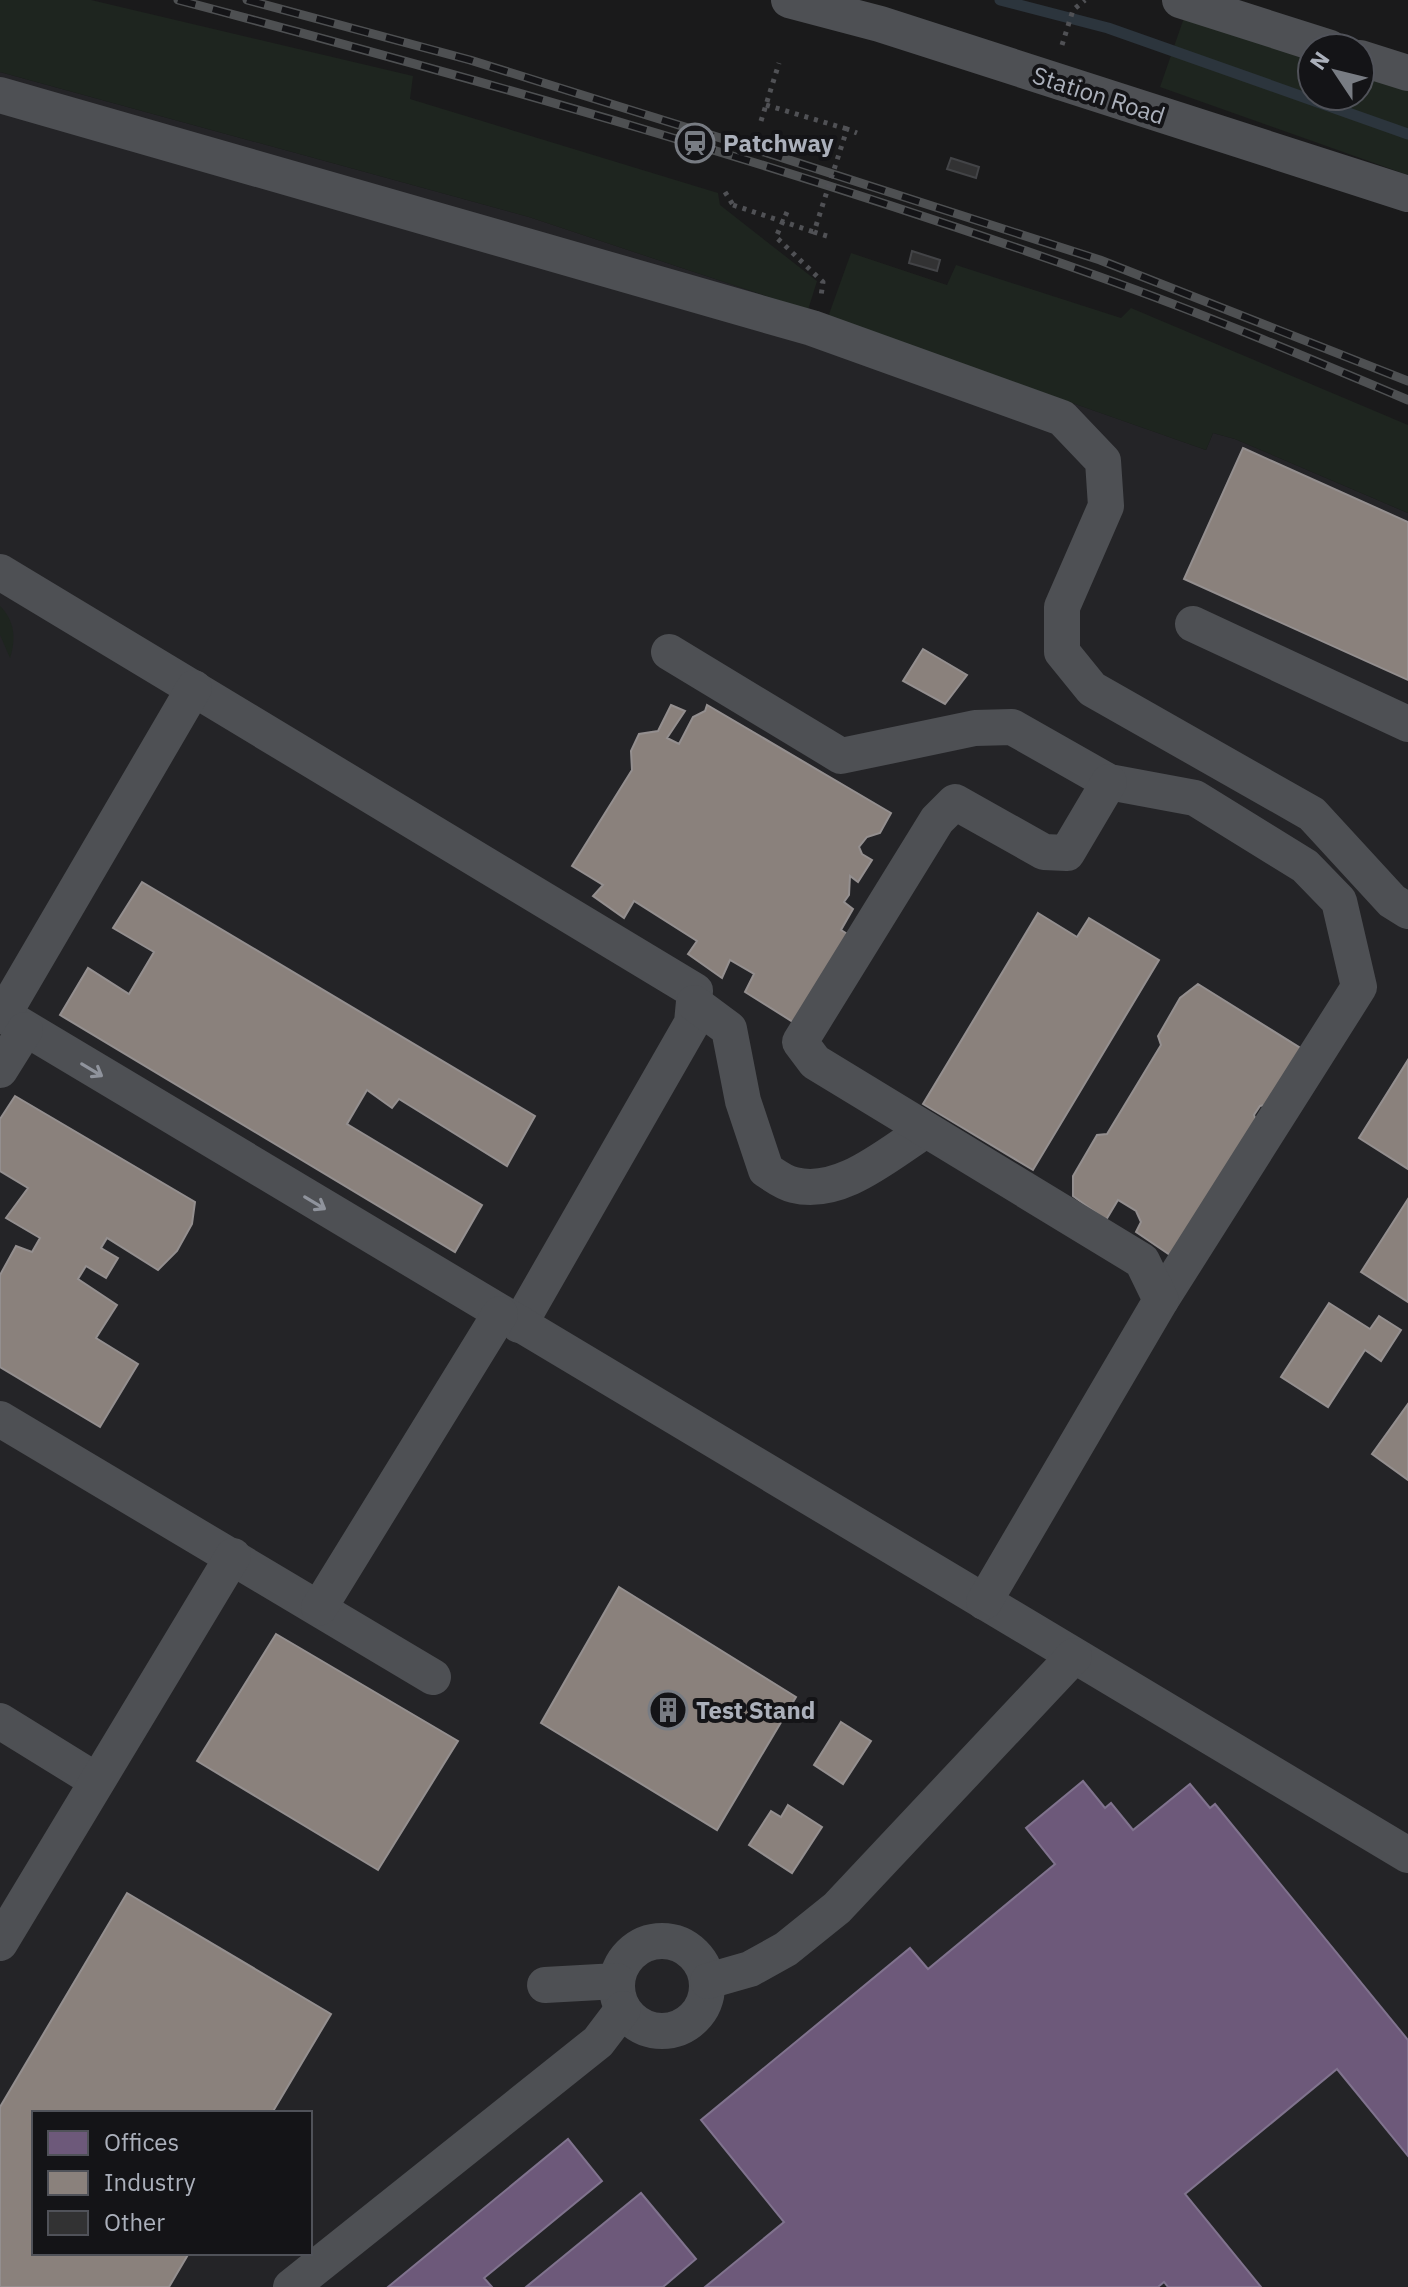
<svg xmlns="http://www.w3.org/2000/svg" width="1408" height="2287" font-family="'IBM Plex Sans',sans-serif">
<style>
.built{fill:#242427;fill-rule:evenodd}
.green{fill:#1e251f}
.offices{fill:#6d597a;stroke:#80738e;stroke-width:2}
.industry{fill:#8a817c;stroke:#948f8f;stroke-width:2}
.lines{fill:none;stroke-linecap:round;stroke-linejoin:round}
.stream{stroke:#2c353d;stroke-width:11}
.building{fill:#323233;stroke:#434447;stroke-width:2}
.path{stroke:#505155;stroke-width:5;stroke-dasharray:4 6;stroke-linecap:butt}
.minor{stroke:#4e5054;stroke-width:36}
.rail-casing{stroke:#4e5052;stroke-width:9}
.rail{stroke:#141417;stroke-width:6;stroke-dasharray:18;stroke-linecap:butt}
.path-bridge{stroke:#505155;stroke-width:5;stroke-dasharray:4 6;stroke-linecap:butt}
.oneway{stroke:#8f939c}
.labels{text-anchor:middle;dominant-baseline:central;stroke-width:8;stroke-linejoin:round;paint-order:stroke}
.street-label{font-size:24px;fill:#abb0bb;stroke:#141417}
.poi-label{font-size:24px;font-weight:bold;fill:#abb0bb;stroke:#141417;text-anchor:start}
</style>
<rect width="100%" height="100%" fill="#1a1a1b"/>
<path class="built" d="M0,72L529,217L817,313L1206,450L1213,433L1235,439L1408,513V2287H0ZM34,2113H310V2253H34Z"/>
<g class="green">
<path d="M0,0H91L413,76L410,99L718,193L720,205L817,281L808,310L529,217L0,72Z"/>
<path d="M1186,12L1312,50V96H1360V65L1408,79V175L1160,87Z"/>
<path d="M851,253L947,285L956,265L1121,318L1131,308L1408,425V513L1235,439L1213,433L1206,450L828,317Z"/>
<path d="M0,606C15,621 16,639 10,658L0,635Z"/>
</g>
<g class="offices">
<path d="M1083,1781L1105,1808L1111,1803L1133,1830L1190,1784L1210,1808L1215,1804L1408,2040V2156L1337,2069L1185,2194L1261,2287H1168L1164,2282L1158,2287H705L784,2222L701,2120L910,1948L928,1969L1055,1864L1026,1828Z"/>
<path d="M568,2139L602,2181L484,2278L492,2287H388Z"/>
<path d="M641,2193L696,2259L663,2287H526Z"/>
</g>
<g class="industry">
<path d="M1243,448L1408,522V680L1184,579Z"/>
<path d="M923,649L967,675L945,704L903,681Z"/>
<path d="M671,705L685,711L667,738L679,744L693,717L705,711L707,705L891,813L880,833L867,837L859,847L862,854L872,860L858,882L850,876L849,895L844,902L853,909L841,930L854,938L801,1027L745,992L754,974L730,960L722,978L688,954L697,941L634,901L624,918L593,896L603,885L572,866L632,770L631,751L639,734L658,731Z"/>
<path d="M142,882L535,1116L507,1166L399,1099L392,1108L367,1090L347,1124L482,1205L455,1252L60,1015L88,968L129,994L154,952L113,928Z"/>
<path d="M1038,913L1077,937L1089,918L1159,960L1033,1170L923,1104Z"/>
<path d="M1198,984L1302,1049L1280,1102L1260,1106L1254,1115L1257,1123L1176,1259L1136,1232L1141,1222L1136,1211L1118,1200L1106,1220L1073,1196V1176L1097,1135L1107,1134L1161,1045L1158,1036L1180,998Z"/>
<path d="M1408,1060V1169L1359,1138Z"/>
<path d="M15,1096L195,1202L192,1224L177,1251L158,1270L107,1238L101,1248L118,1258L106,1278L86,1266L78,1279L117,1305L96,1338L138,1364L100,1427L0,1367V1275L16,1246L32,1252L40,1238L6,1218L28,1188L0,1171V1119Z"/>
<path d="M1408,1199V1302L1361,1272Z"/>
<path d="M1329,1303L1370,1329L1379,1316L1401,1330L1381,1361L1365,1350L1328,1407L1281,1377Z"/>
<path d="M1408,1404V1480L1372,1454Z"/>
<path d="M619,1587L796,1697L717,1830L541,1723Z"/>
<path d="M276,1634L458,1741L378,1870L197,1761Z"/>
<path d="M841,1722L871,1741L843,1784L814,1765Z"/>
<path d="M788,1805L822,1827L792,1873L749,1845L771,1811L781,1817Z"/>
<path d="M127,1893L331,2014L272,2113H34V2253H189L169,2287H0V2107Z"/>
</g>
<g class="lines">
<path class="stream" d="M1000,0L1108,28L1408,134"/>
</g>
<g class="building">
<path d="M951,158L979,167L976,178L947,169Z"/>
<path d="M912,251L940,260L937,271L909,263Z"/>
</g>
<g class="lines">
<g class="path">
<path d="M1062,45L1073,10L1085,0"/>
<path d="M766,105L847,129"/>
<path d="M761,121L779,63"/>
<path d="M725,192L733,205"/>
<path d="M787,212L776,237L823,282L821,296"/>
</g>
<g class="minor">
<path d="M789,0L880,24L1408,194"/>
<path d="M1180,0L1330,48"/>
<path d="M1360,58L1408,73"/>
<path d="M0,95L812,328L1062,418L1103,461L1106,506L1062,607V652L1092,689L1312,814L1392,901L1408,911"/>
<path d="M0,572L695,991L692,1023L519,1325"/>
<path d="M1193,624L1408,724"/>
<path d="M669,652L841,756L975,728L1012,727L1109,782L1195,798L1305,866L1339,901L1359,987L1161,1300"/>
<path d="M694,1003L729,1029L743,1101L766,1170C774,1175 784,1183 794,1185C841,1197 889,1153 926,1130"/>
<path d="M0,1013L1408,1855"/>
<path d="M3,1015L194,688"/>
<path d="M0,1070L25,1030"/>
<path d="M0,1419L433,1677"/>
<path d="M984,1602L1161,1300L1142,1261L815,1062L800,1042L937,820L955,802L1044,852L1067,853L1109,782"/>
<path d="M319,1608L500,1314"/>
<path d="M0,1721L97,1781"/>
<circle cx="662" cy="1986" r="45"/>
<path d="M0,1943L233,1556"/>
<path d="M708,1981L750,1969L786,1949L837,1908L1074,1656"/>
<path d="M545,1985L617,1981"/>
<path d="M291,2287L598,2042L623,2009"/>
</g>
<defs>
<g id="rail">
<path d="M178,0C488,82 798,169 1100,277C1204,314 1306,357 1408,400"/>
<path d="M247,0L470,60L730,141L1100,260L1408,381"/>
</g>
</defs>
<use href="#rail" class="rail-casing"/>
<use href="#rail" class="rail"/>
<g class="path-bridge">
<path d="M733,205L814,232"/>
<path d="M827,236L814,232L847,129L857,133"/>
</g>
</g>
<defs><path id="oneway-shaft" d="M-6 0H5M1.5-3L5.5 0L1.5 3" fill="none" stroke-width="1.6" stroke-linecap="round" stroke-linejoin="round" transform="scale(2)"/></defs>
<g class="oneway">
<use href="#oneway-shaft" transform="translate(92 1070) rotate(31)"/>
<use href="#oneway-shaft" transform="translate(315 1203) rotate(31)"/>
</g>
<defs>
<symbol id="station-ring" viewBox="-11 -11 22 22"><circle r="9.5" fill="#141417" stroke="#787c83" stroke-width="1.5"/><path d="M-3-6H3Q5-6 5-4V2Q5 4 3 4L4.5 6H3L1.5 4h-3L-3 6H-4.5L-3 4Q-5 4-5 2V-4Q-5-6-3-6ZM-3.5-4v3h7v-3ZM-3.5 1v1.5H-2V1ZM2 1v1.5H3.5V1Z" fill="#787c83"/></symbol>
<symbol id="building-ring" viewBox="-11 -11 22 22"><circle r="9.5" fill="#141417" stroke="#787c83" stroke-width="1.5"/><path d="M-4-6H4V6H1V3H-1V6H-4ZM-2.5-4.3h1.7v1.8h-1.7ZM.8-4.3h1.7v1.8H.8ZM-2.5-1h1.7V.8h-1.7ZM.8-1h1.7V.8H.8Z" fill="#787c83"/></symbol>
</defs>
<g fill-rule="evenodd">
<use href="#station-ring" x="673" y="121" width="44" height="44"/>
<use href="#building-ring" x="646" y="1688" width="44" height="44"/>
</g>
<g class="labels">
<g class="street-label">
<text transform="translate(1099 95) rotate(18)">Station Road</text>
</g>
<g class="poi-label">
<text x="723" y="143">Patchway</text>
<text x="696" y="1710">Test Stand</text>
</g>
</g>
<rect x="32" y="2111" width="280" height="144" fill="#141417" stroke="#505259" stroke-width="2"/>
<rect x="48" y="2131" width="40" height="24" fill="#6d597a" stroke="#505259" stroke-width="2"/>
<text x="104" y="2151" font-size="24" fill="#abb0bb">Offices</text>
<rect x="48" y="2171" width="40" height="24" fill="#8a817c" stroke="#505259" stroke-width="2"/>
<text x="104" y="2191" font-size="24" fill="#abb0bb">Industry</text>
<rect x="48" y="2211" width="40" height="24" fill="#323233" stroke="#505259" stroke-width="2"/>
<text x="104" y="2231" font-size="24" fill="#abb0bb">Other</text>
<g transform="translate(1336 72) rotate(305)"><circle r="38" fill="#141417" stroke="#505259" stroke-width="2"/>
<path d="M0-6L14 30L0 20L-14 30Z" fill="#787c83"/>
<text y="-12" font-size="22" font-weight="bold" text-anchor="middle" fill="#abb0bb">N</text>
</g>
</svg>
